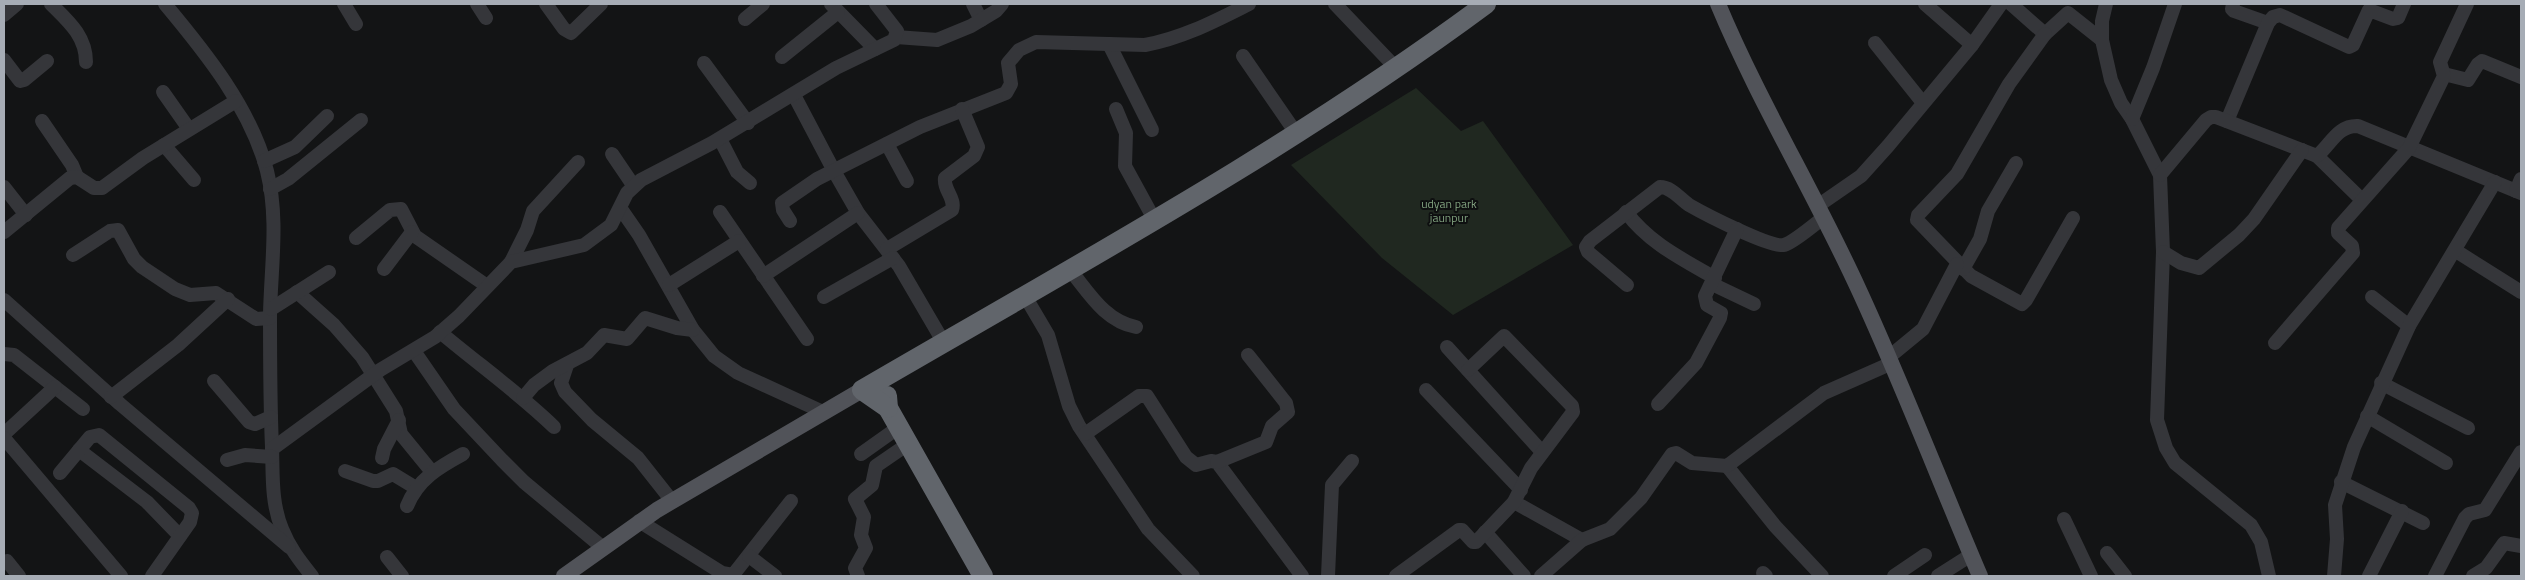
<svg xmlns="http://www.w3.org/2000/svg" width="2525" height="580" font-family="'Titillium Web',sans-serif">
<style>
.green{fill:#202820}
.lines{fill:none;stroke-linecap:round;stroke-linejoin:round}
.minor{stroke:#35363a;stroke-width:14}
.major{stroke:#515359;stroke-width:16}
.highway{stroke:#61656b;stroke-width:20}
.labels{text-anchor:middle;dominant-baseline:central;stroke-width:4;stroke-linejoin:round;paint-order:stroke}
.park-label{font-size:12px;fill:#7f9f7d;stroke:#0e0f10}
</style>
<rect width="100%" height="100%" fill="#131415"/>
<path class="green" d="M1416,88L1461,131L1483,121L1573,245L1453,315L1382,258L1291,165Z"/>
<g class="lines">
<g class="minor">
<path d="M51,4C68,21 86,36 86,62"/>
<path d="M165,4C206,53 251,109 267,171C279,219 271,266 270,314C270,358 270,403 272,447C273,475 271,502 282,529C289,547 300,561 312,576"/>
<path d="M344,4L356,24"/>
<path d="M477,4L486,18"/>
<path d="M546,4L564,29L571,33L601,4"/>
<path d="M831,4L875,49"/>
<path d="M973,4L981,20"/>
<path d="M1335,4L1397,69"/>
<path d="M1925,4L1972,45"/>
<path d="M2011,4L2045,34L2068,13L2102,40"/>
<path d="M2106,4L2102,21V40L2111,80L2121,103L2132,119L2160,175L2163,252L2157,420L2166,448L2175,463L2251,525L2261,542L2269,576"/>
<path d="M2233,4L2232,9L2234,11L2268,23"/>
<path d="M4,15L17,4"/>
<path d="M745,19L763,4"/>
<path d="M2045,34L2009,84L1957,174L1918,215L1917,220L1971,276L2022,304L2026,300L2073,218"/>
<path d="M896,37L937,40L971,26L996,11L1002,4"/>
<path d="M1875,43L1923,103"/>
<path d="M1109,44L1152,130"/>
<path d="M1243,56L1296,133"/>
<path d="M782,57L838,12"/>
<path d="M4,60L20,81L24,80L47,61"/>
<path d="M704,63L748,123"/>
<path d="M2444,74L2468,80L2478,64L2482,61L2521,77"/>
<path d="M163,92L189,129"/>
<path d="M794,95L834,171L858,213L899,266L944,343"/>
<path d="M1116,109L1126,133L1125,166L1154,219"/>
<path d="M2132,119L2153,68L2175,4"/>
<path d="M42,121L72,165L77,177"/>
<path d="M2227,121L2268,23L2273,17L2280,15L2349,47L2353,45L2369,10L2393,19L2398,18L2404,4"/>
<path d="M720,139L737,172L750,183"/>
<path d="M887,144L907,181"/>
<path d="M164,145L194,180"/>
<path d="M612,154L633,185"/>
<path d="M2317,156L2362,200"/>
<path d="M264,161L295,147L327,116"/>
<path d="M2160,175L2206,120L2211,117H2216L2317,156C2331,144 2338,125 2358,126L2521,193"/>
<path d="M4,187L26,215"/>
<path d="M270,189L288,179L361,120"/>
<path d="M2516,191L2521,179"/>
<path d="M1819,205L1861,176L1888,146L1972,45L2001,4"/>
<path d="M621,209L639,235L693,330L714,356L738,373L823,412"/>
<path d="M720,212L807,339"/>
<path d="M1626,212C1649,243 1682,259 1715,278"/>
<path d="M790,221L783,210L782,203L817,179L920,127L1006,93L1011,84L1008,63L1019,50L1036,42L1145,45C1183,38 1215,21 1249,4"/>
<path d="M4,232L70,178L77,177L94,188H102L143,158L236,101"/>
<path d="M356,238L390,210L401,209L415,236L487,286"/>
<path d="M887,249L952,210C956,198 943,190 945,178L974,156L978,147L962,109"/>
<path d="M2456,251L2521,292"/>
<path d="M2163,252L2181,263L2199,268L2239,235L2254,219L2302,150"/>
<path d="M73,255L110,231L118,230L134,259L142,267L175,289L190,295L216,293L256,319L270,318"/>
<path d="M511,262L527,230L533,211L578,162"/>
<path d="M384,269L412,232"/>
<path d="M1963,269L1980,239L1988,211L2016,163"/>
<path d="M1071,271C1089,293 1105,321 1136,327"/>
<path d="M763,276L858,213"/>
<path d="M1712,284L1754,304"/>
<path d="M669,285L739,241"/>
<path d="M1627,285L1588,252L1586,247L1590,241L1660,187C1672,187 1680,199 1689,205C1703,213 1770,248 1784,245C1794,242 1815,224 1824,217"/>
<path d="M297,292L334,325L362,357L396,411L401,434L432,472"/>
<path d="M1025,296L1048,335L1069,406L1079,426L1148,529L1193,576"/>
<path d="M824,297L893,258"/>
<path d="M2372,297L2409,326"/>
<path d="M4,300L120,404L289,547"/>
<path d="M271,309L329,272"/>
<path d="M440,332C478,364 519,393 554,427"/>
<path d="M2275,343L2353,253L2352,246L2338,233V228L2409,148L2444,76L2440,62L2467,4"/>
<path d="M1447,347L1542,452"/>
<path d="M414,351L454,409L502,460L524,482L602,547"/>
<path d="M4,354L14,355L83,409"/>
<path d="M1889,357L1923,329L1957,264"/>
<path d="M567,365L561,383L565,392L592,420L638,458L672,501"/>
<path d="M214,381L249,422L255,424L271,417"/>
<path d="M2381,383L2468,428"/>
<path d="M1426,390L1521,490"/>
<path d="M111,397L178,345L228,299"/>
<path d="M523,398L534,385L553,371L587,353L604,335L627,339L645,318L677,328L693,330"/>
<path d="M1658,404L1696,363L1720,318L1721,313L1707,305L1705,296L1737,229"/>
<path d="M2367,416L2446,463"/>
<path d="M4,434L55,387"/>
<path d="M1085,434L1139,396H1147L1186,457L1196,465L1211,461L1217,462L1302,576"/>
<path d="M4,438L121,576"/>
<path d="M272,449L380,370L435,337L459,316L511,262L584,245L611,225L627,193L641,180L712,143L836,68L894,40L897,31L876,4"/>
<path d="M79,450L147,502L180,536"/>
<path d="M861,454L899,427"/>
<path d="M382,458L384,449L399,420"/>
<path d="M227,460L245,455L272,457"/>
<path d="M1217,462L1266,442L1272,426L1288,412L1286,403L1248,355"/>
<path d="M1727,466L1775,526L1822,576"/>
<path d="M345,471L373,481H378L393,474L416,488"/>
<path d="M60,473L90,437L99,435L189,508L192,513L190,522L152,576"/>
<path d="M2341,482L2423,523"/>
<path d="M1514,502L1582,540"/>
<path d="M407,506C418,479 439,467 463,454"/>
<path d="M2064,519L2091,576"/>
<path d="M639,521L722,573L733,575L791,501"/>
<path d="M1485,532L1524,576"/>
<path d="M2107,553L2125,576"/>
<path d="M749,556L775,576"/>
<path d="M387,557L402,576"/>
<path d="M7,561L19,576"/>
<path d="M1763,573L1766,576"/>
<path d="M858,576L855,568L866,548L861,535L864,517L855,499L872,485L876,466L908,444"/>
<path d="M1328,576L1332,485L1352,461"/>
<path d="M1396,576L1459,530H1462L1473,542H1476L1514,502L1531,468L1573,412L1572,406L1504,336L1468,370"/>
<path d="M1541,576L1582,540L1610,529L1641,498L1672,454L1676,453L1692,463L1727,466L1824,393L1892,363"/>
<path d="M1894,576L1925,555"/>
<path d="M1938,576L1971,555"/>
<path d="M2334,576L2337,539L2335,505L2354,447L2409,326L2495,182"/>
<path d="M2369,576L2402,511"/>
<path d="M2435,576L2465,518L2469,514L2485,510L2521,452"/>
<path d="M2473,576L2486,568L2504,543L2521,546"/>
</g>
<g class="major">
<path d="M1718,4C1759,102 1814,192 1858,288C1902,383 1939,480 1980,576"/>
<path d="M564,576L657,510L862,390"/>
</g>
<g class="highway">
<path d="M887,396L888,408L983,576"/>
<path d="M888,408L862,390C1073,267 1289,150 1486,4"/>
</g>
</g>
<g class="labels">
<g class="park-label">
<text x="1449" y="203">udyan park<tspan x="1449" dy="14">jaunpur</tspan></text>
</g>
</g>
<rect width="2525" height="580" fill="none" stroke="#a6acb5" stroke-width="10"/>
</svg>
